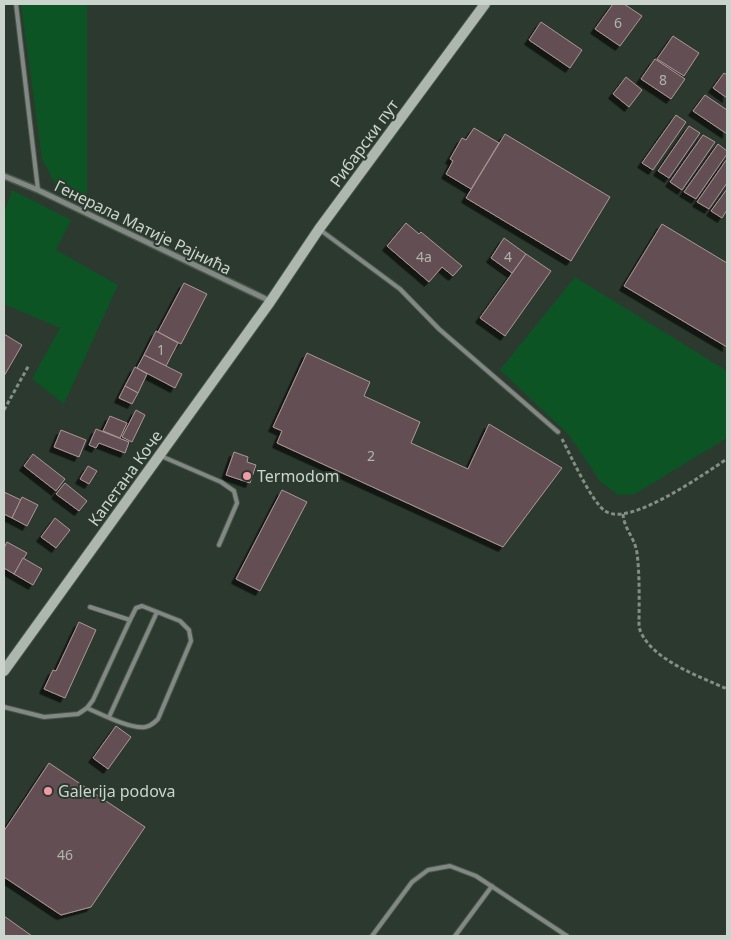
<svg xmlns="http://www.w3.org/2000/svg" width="731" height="940" font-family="'Noto Sans',sans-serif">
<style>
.green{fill:#0d5424}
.building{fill:#645052;stroke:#ac9698;filter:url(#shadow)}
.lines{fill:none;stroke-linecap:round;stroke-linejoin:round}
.lane-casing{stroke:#49554a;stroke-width:6}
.street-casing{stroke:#49554a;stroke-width:8}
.secondary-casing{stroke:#49554a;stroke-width:12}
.path{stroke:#838e85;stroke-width:3;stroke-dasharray:4 2.5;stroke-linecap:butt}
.lane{stroke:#828883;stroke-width:4}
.street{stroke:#828883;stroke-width:5}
.secondary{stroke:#adb7ae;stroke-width:10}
.poi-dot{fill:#f49aa6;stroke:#2c392e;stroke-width:2}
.labels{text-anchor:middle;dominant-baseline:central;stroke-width:4;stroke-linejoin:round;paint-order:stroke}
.number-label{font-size:14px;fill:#b1b3ae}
.street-label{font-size:16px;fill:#cbd4cc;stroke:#2c392e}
.poi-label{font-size:16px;fill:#cbd4cc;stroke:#2c392e;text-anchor:start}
</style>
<defs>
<filter id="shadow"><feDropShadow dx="-4.5" dy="4.5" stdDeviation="0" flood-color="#0009"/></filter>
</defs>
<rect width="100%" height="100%" fill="#2c392e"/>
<g class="green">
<path d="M21,4H87V201L58,189L42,159Z"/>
<path d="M12,190L71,220L56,250L118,285L64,404L32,379L60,328L4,304V213Z"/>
<path d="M575,277L727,371V438L635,494L618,495L600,481L568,434L500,370Z"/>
</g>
<g class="building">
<path d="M613,4H624L642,16L620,46L595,29Z"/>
<path d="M541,22L582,50L570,68L529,40Z"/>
<path d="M673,36L699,53L684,76L657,59Z"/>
<path d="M655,59L685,79L671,99L641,79Z"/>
<path d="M724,73L727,75V98L713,88Z"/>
<path d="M626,77L642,90L629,107L613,94Z"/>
<path d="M705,95L727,110V134L693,111Z"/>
<path d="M676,115L686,122L653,170L642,163Z"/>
<path d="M689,126L700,133L669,178L658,171Z"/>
<path d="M474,128L499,143L471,189L446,174L453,161L450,159L462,138L466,140Z"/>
<path d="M505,134L610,197L571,261L466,198Z"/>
<path d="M703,135L715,142L682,190L670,182Z"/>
<path d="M718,144L727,151V154L696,199L684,192Z"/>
<path d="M727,159V183L709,209L697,202Z"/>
<path d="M727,189V210L722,218L711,211Z"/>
<path d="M406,223L419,234L421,232L462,266L453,276L442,267L429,282L387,246Z"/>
<path d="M662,224L727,263V347L624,286Z"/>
<path d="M504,238L526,254L512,273L491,258Z"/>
<path d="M526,254L551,271L505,336L480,318Z"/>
<path d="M184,283L207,294L181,344L158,332Z"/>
<path d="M156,331L178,343L166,366L144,355Z"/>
<path d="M4,334L22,345L4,376Z"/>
<path d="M307,353L370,382L364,396L420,422L411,443L468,469L489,424L562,468L503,547L277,443L282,431L273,427Z"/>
<path d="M144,355L182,374L175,388L137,368Z"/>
<path d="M135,367L147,374L138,393L125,386Z"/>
<path d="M125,386L138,393L132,404L119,398Z"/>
<path d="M136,410L145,415L132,442L122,437Z"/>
<path d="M110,416L127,423L120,438L103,431Z"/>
<path d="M96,429L129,442L125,453L99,443L96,448L89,445Z"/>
<path d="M61,430L86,440L79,457L54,447Z"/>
<path d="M234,452L248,457L247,462L256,465L250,483L226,475Z"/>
<path d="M33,454L65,479L56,491L24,466Z"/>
<path d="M88,466L97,471L89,484L80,479Z"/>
<path d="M65,483L87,501L79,511L56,494Z"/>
<path d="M282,490L307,502L260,591L236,579Z"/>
<path d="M4,492L21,500L12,518L4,514Z"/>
<path d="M22,497L38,505L27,526L12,518Z"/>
<path d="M55,518L70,530L56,548L41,537Z"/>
<path d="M7,542L27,553L14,574L4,568V548Z"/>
<path d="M23,558L42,569L33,585L14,574Z"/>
<path d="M79,622L96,630L65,698L44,689L53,670L56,671Z"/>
<path d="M116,726L131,737L108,769L93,758Z"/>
<path d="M49,763L145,827L91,907L61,915L4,877V831Z"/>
<path d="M4,916L32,936H4Z"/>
</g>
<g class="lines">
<defs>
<g id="lane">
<path d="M16,4L38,190"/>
<path d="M319,229L400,289L439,329L558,432"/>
<path d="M161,456L221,482L234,491L237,503L219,545"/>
<path d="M4,707L44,717L78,714L87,708L93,700L130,620L90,607"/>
<path d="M87,708C101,714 130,729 145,727C151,726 154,723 158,719L191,641L189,630L180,621L142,606L136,608L130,620"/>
<path d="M109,717L157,612"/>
<path d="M372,936L412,882L428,870L450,866L476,876L567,936"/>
<path d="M455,936L492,886"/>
</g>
<path id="street" d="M4,176L38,190L270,301"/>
<path id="secondary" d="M4,671L270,302L319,229L485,4"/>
</defs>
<use href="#lane" class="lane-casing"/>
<use href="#street" class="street-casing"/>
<use href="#secondary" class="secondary-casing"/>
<g class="path">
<path d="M4,410L29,365"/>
<path d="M562,439C571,456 591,501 605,511C629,528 705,473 727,459"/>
<path d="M623,514C624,529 635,538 637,553C640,577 639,603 639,627C648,659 699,676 727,689"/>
</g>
<use href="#lane" class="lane"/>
<use href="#street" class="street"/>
<use href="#secondary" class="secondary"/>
</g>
<g class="poi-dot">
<circle cx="247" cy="476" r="5"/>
<circle cx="48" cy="791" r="5"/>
</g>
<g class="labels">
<g class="number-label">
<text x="618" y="22">6</text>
<text x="663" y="79">8</text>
<text x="424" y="256">4a</text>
<text x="508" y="256">4</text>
<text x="161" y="349">1</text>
<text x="371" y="455">2</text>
<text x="65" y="854">46</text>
</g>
<g class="street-label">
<text transform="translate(364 143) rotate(-54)">Рибарски пут</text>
<text transform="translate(143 227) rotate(26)">Генерала Матије Рајнића</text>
<text transform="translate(125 478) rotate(-54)">Капетана Коче</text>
</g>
<g class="poi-label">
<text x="257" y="476">Termodom</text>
<text x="58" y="791">Galerija podova</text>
</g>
</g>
<rect width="731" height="940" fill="none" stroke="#cbd4cc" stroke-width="10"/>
</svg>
